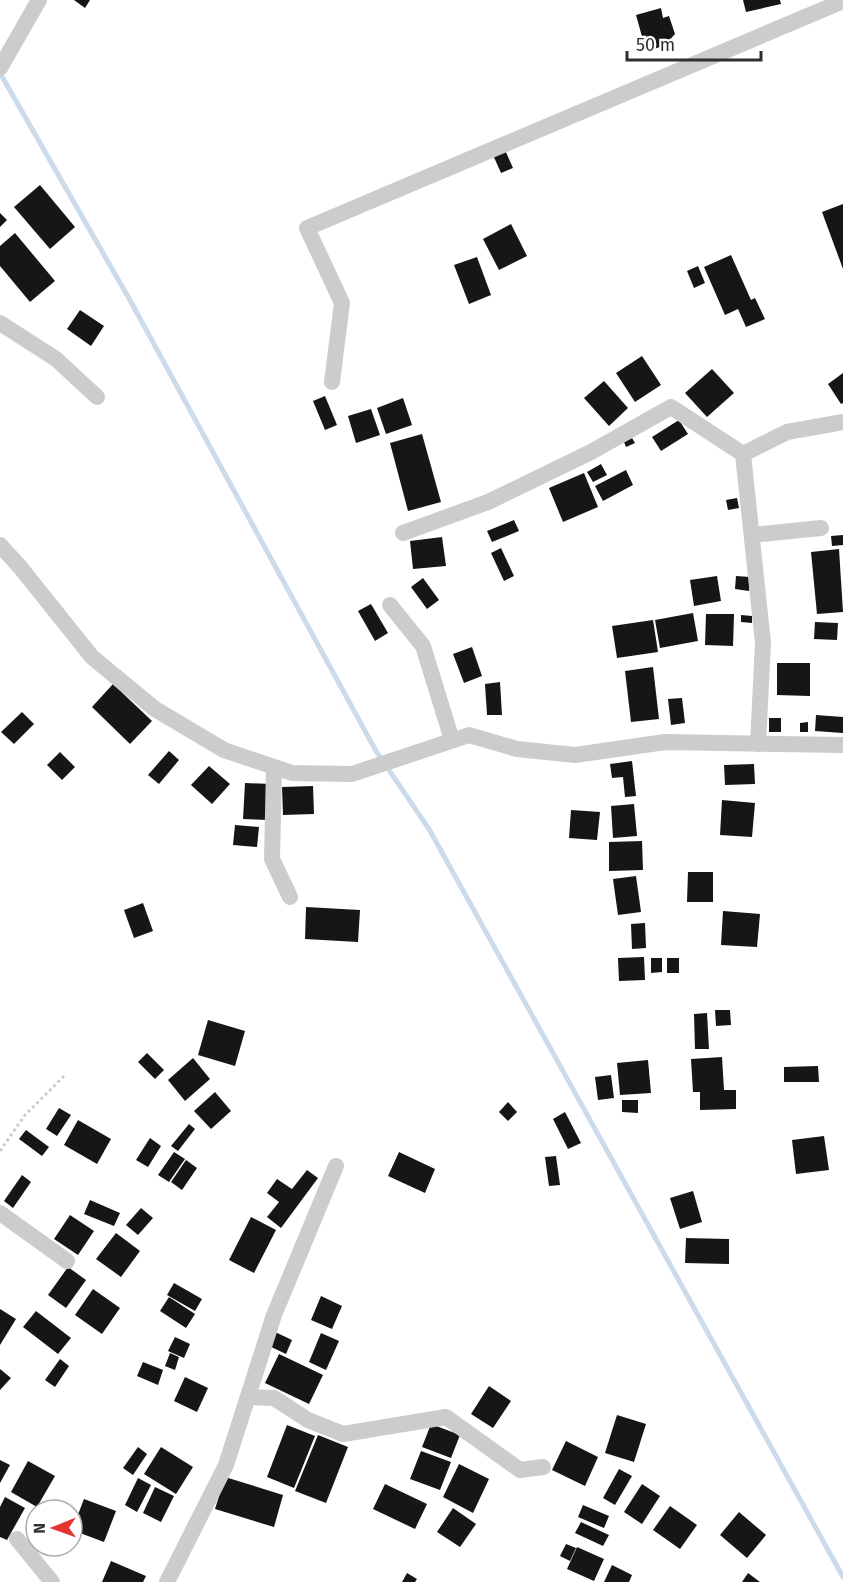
<svg xmlns="http://www.w3.org/2000/svg" width="843" height="1582" font-family="'Fira Sans',sans-serif">
<style>
.lines{fill:none;stroke-linecap:round;stroke-linejoin:round}
.stream{stroke:#cadcec;stroke-width:5}
.building{fill:#161616}
.path{stroke:#ccc;stroke-width:3;stroke-dasharray:3 3;stroke-linecap:butt}
.minor{stroke:#ccc;stroke-width:16}
</style>
<rect width="100%" height="100%" fill="#fff"/>
<g class="lines">
<path class="stream" d="M0,73L131,302L376,751L429,829L843,1577"/>
</g>
<g class="building">
<path d="M74,0H90L85,8Z"/>
<path d="M743,0H780L781,4L746,12Z"/>
<path d="M661,8L663,18L669,16L675,34L664,46L646,51L636,15Z"/>
<path d="M505,150L513,168L501,173L493,155Z"/>
<path d="M40,185L75,227L50,249L14,207Z"/>
<path d="M843,204V269L822,212Z"/>
<path d="M0,213L7,220L0,227Z"/>
<path d="M511,224L527,256L499,270L483,239Z"/>
<path d="M15,233L55,281L30,302L0,266V246Z"/>
<path d="M731,255L751,300L755,298L765,319L746,327L738,309L725,315L704,267Z"/>
<path d="M477,257L491,295L469,304L454,265Z"/>
<path d="M698,266L705,283L694,288L687,271Z"/>
<path d="M80,310L104,326L91,346L67,329Z"/>
<path d="M642,356L661,385L635,402L616,373Z"/>
<path d="M712,369L734,393L707,417L685,393Z"/>
<path d="M843,373V403L841,404L828,384Z"/>
<path d="M604,381L628,408L609,426L584,398Z"/>
<path d="M325,396L337,425L325,430L313,401Z"/>
<path d="M403,398L412,425L386,434L377,408Z"/>
<path d="M371,409L380,435L356,443L348,416Z"/>
<path d="M679,420L688,434L661,451L652,437Z"/>
<path d="M422,434L441,502L408,511L390,443Z"/>
<path d="M632,438L635,443L626,447L624,442Z"/>
<path d="M601,464L607,475L593,482L587,472Z"/>
<path d="M626,470L633,485L603,501L595,486Z"/>
<path d="M584,473L598,507L563,522L549,488Z"/>
<path d="M737,498L739,508L728,510L726,500Z"/>
<path d="M514,520L519,531L492,542L487,531Z"/>
<path d="M843,535V545L832,546L831,536Z"/>
<path d="M442,537L446,566L413,569L410,541Z"/>
<path d="M501,548L514,576L504,581L491,553Z"/>
<path d="M839,549L843,612L817,614L811,552Z"/>
<path d="M717,576L721,601L694,606L690,580Z"/>
<path d="M736,576L750,577L749,591L735,589Z"/>
<path d="M423,578L439,600L427,609L411,587Z"/>
<path d="M371,604L388,633L375,641L358,611Z"/>
<path d="M693,613L698,641L660,648L655,620Z"/>
<path d="M706,614H734L733,646L705,645Z"/>
<path d="M741,615L752,616V623L741,622Z"/>
<path d="M653,620L658,652L617,658L612,626Z"/>
<path d="M815,622L838,623L837,640L814,639Z"/>
<path d="M472,647L482,676L464,683L453,654Z"/>
<path d="M777,663H810V696L777,695Z"/>
<path d="M653,667L659,719L631,722L625,671Z"/>
<path d="M500,682L502,715H487L485,684Z"/>
<path d="M113,684L152,721L130,744L92,707Z"/>
<path d="M682,698L685,723L671,725L668,699Z"/>
<path d="M22,712L34,724L14,744L1,732Z"/>
<path d="M816,715L843,717V733L815,731Z"/>
<rect x="769" y="718" width="12" height="14"/>
<path d="M808,722V732H800V723Z"/>
<path d="M169,751L179,760L159,784L148,775Z"/>
<path d="M60,752L75,767L62,780L47,765Z"/>
<path d="M632,761L636,796L625,797L623,777L612,778L610,764Z"/>
<path d="M754,764L755,784L725,785L724,765Z"/>
<path d="M209,766L230,784L212,804L191,785Z"/>
<path d="M245,783L271,784L269,820L243,819Z"/>
<path d="M313,786L314,814L283,815L282,787Z"/>
<path d="M722,800L755,803L752,837L720,835Z"/>
<path d="M634,804L637,836L613,838L611,806Z"/>
<path d="M571,810L600,812L597,840L569,838Z"/>
<path d="M235,825L259,827L257,847L233,845Z"/>
<path d="M642,841L643,870L609,871V842Z"/>
<path d="M688,872H713V902H687Z"/>
<path d="M636,876L641,912L618,915L613,879Z"/>
<path d="M143,903L153,931L134,938L124,910Z"/>
<path d="M306,907L360,910L358,942L305,939Z"/>
<path d="M723,911L760,914L757,947L721,945Z"/>
<path d="M645,923L646,948L632,949L631,924Z"/>
<path d="M644,957L645,980L619,981L618,958Z"/>
<path d="M651,958H662V972L651,973Z"/>
<rect x="667" y="958" width="12" height="15"/>
<path d="M715,1010H730L731,1025L716,1026Z"/>
<path d="M707,1013L709,1049H695L694,1014Z"/>
<path d="M208,1020L245,1031L235,1066L198,1055Z"/>
<path d="M147,1053L164,1070L155,1079L138,1062Z"/>
<path d="M722,1057L724,1090H736V1109L700,1110V1092H693L691,1059Z"/>
<path d="M193,1058L210,1079L185,1101L168,1080Z"/>
<path d="M648,1060L651,1093L620,1095L617,1063Z"/>
<path d="M818,1066L819,1082H784V1067Z"/>
<path d="M611,1075L614,1098L598,1100L595,1077Z"/>
<path d="M215,1092L231,1111L211,1129L194,1111Z"/>
<path d="M622,1100H638V1113L622,1112Z"/>
<path d="M508,1102L517,1112L508,1121L499,1112Z"/>
<path d="M59,1108L71,1115L57,1136L46,1129Z"/>
<path d="M565,1112L581,1143L568,1149L553,1119Z"/>
<path d="M78,1120L111,1139L97,1164L64,1145Z"/>
<path d="M189,1124L195,1129L178,1151L171,1146Z"/>
<path d="M26,1130L49,1147L42,1156L19,1139Z"/>
<path d="M824,1136L829,1170L796,1174L792,1140Z"/>
<path d="M150,1138L161,1146L148,1167L136,1160Z"/>
<path d="M174,1152L185,1159L169,1182L158,1175Z"/>
<path d="M399,1152L435,1169L425,1193L388,1176Z"/>
<path d="M556,1156L560,1185L549,1186L545,1157Z"/>
<path d="M186,1160L197,1168L182,1190L171,1182Z"/>
<path d="M307,1170L318,1178L281,1228L267,1217L279,1202L267,1193L277,1179L292,1189Z"/>
<path d="M22,1175L31,1182L13,1208L4,1201Z"/>
<path d="M693,1191L702,1222L680,1229L670,1198Z"/>
<path d="M90,1200L120,1213L114,1226L84,1214Z"/>
<path d="M141,1208L153,1218L138,1235L126,1225Z"/>
<path d="M70,1215L94,1231L78,1255L54,1239Z"/>
<path d="M251,1217L276,1230L254,1273L229,1260Z"/>
<path d="M116,1233L140,1251L121,1277L96,1259Z"/>
<path d="M686,1238L729,1239V1264L685,1263Z"/>
<path d="M68,1267L86,1280L66,1308L48,1295Z"/>
<path d="M174,1283L202,1299L195,1311L167,1295Z"/>
<path d="M93,1289L120,1308L102,1334L75,1315Z"/>
<path d="M321,1296L342,1306L332,1329L311,1320Z"/>
<path d="M169,1297L195,1314L186,1328L160,1311Z"/>
<path d="M0,1309L16,1319L0,1345Z"/>
<path d="M36,1311L71,1338L58,1354L23,1327Z"/>
<path d="M273,1331L292,1340L286,1354L267,1345Z"/>
<path d="M321,1333L339,1341L326,1370L309,1362Z"/>
<path d="M175,1337L190,1344L184,1358L168,1351Z"/>
<path d="M170,1353L179,1357L175,1370L165,1366Z"/>
<path d="M279,1354L323,1375L309,1404L265,1383Z"/>
<path d="M60,1359L69,1366L55,1387L45,1380Z"/>
<path d="M143,1362L163,1370L158,1385L137,1376Z"/>
<path d="M0,1369L11,1378L0,1390Z"/>
<path d="M185,1377L208,1388L197,1412L174,1401Z"/>
<path d="M489,1386L511,1401L493,1428L471,1414Z"/>
<path d="M617,1415L646,1424L634,1462L605,1453Z"/>
<path d="M431,1424L460,1435L451,1458L422,1447Z"/>
<path d="M287,1425L315,1436L294,1488L267,1477Z"/>
<path d="M318,1435L348,1447L326,1503L295,1491Z"/>
<path d="M566,1441L598,1457L585,1486L552,1470Z"/>
<path d="M138,1447L147,1454L133,1475L123,1468Z"/>
<path d="M161,1447L193,1467L176,1494L144,1474Z"/>
<path d="M421,1451L451,1462L440,1490L410,1479Z"/>
<path d="M0,1460L10,1465L0,1483Z"/>
<path d="M28,1461L55,1476L37,1507L11,1492Z"/>
<path d="M459,1464L489,1479L473,1513L443,1497Z"/>
<path d="M619,1469L632,1476L615,1505L603,1498Z"/>
<path d="M225,1477L283,1495L274,1527L215,1509Z"/>
<path d="M138,1478L151,1485L137,1512L125,1505Z"/>
<path d="M385,1484L427,1504L415,1529L373,1509Z"/>
<path d="M642,1484L660,1496L642,1524L624,1512Z"/>
<path d="M155,1487L174,1496L161,1522L143,1513Z"/>
<path d="M5,1497L25,1508L7,1540L0,1537V1507Z"/>
<path d="M84,1499L116,1511L104,1542L72,1530Z"/>
<path d="M583,1505L609,1516L604,1528L578,1517Z"/>
<path d="M670,1506L697,1525L680,1549L653,1530Z"/>
<path d="M453,1508L476,1524L460,1547L437,1532Z"/>
<path d="M739,1512L766,1535L747,1558L720,1535Z"/>
<path d="M581,1522L609,1535L603,1546L575,1533Z"/>
<path d="M566,1544L576,1548L570,1561L560,1556Z"/>
<path d="M577,1547L604,1559L594,1581L567,1569Z"/>
<path d="M111,1561L146,1576L143,1582H102Z"/>
<path d="M612,1565L632,1575L629,1582H604Z"/>
<path d="M407,1573L417,1579L415,1582H402Z"/>
<path d="M748,1573L760,1582H742Z"/>
</g>
<g class="lines">
<path class="path" d="M0,1151L25,1115L64,1076"/>
<g class="minor">
<path d="M0,68L39,0"/>
<path d="M0,323L56,359L97,397"/>
<path d="M332,382L342,303L307,228L843,1"/>
<path d="M743,454L787,432L843,422"/>
<path d="M403,533L488,502L591,452L671,407L743,454L763,643L758,744"/>
<path d="M752,535L821,528"/>
<path d="M0,545L20,567L92,657L155,709L224,750L292,773L352,774L469,735L517,749L575,755L665,742L843,745"/>
<path d="M390,605L423,646L452,740"/>
<path d="M274,767L272,859L290,897"/>
<path d="M0,1213L67,1261"/>
<path d="M248,1397L274,1398L308,1420L343,1434L446,1417L520,1470L543,1467"/>
<path d="M17,1539L52,1582"/>
<path d="M167,1582L226,1465L274,1315L336,1166"/>
</g>
</g>
<g transform="translate(54 1528) rotate(269)"><circle r="28" fill="#ffffff" stroke="#acacac" stroke-width="1.5"/>
<path d="M0-4.5L10 22L0 15L-10 22Z" fill="#e53532"/>
<text y="-9" font-size="16" font-weight="bold" text-anchor="middle" fill="#2f2f2f">N</text>
</g>
<path d="M627 51v9h134v-9" fill="none" stroke="#2f2f2f" stroke-width="3"/>
<text x="636" y="51" font-size="18" fill="#2f2f2f" stroke="#ffffff" stroke-width="4.5" paint-order="stroke">50 m</text>
</svg>
